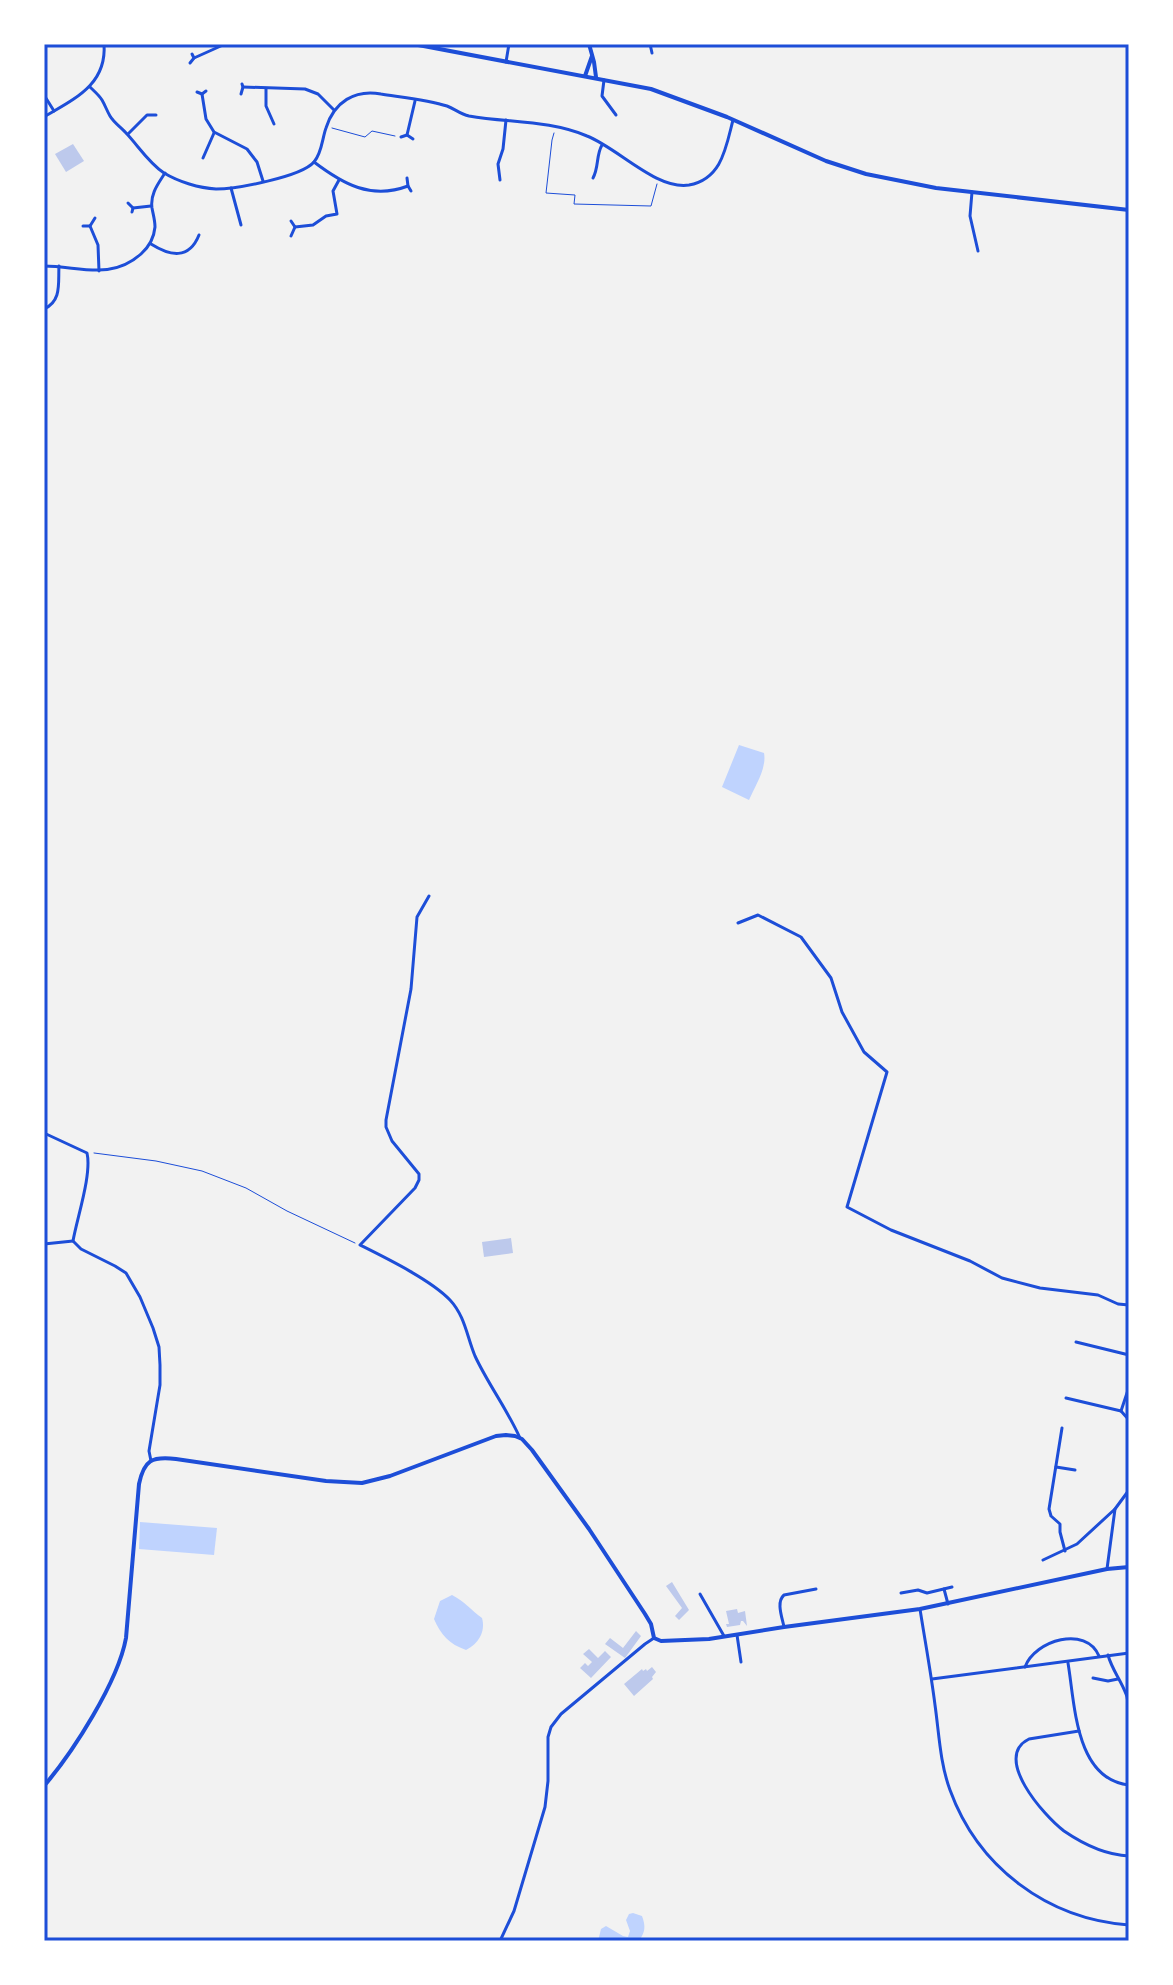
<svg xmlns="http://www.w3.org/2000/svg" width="1173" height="1985" font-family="'Titillium Web',sans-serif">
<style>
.water{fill:#bfd3fe}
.building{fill:#bdc9ec}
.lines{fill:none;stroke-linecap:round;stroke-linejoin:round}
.path{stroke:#1d4ed8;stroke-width:1}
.minor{stroke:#1d4ed8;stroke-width:3}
.tertiary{stroke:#1d4ed8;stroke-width:3}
.secondary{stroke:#1d4ed8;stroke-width:4}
.neatline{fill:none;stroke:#1d4ed8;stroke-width:3}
</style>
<rect width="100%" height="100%" fill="#f2f2f2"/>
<g class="water">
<path d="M739,745L764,753C767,768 755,786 749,800L722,787Z"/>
<path d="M140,1522L217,1528L214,1555L139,1549Z"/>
<path d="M452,1595C464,1601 471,1610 482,1618C486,1632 478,1644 466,1650C449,1644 441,1635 434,1619L440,1601Z"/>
<path d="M633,1913L642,1916C646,1927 645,1932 639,1941H598L601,1929L606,1926L623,1936L628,1937L630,1931L626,1920L629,1914Z"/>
</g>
<g class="building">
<path d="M73,144L84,161L66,172L55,154Z"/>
<path d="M511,1238L513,1253L484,1257L482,1242Z"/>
<path d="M672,1582L689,1610L679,1620L675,1616L682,1608L666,1586Z"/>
<path d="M737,1609L738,1613L745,1611L747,1626L743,1621H741L740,1625L727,1627L726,1624H729L726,1611Z"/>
<path d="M636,1631L641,1636L625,1658L605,1644L610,1638L623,1648Z"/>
<path d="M589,1649L598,1658L605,1651L611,1657L591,1678L580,1668L585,1663L588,1666L592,1662L583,1654Z"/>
<path d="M652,1667L656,1672L652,1677L653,1679L634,1696L624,1684L642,1669L643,1671L646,1669L647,1671Z"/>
</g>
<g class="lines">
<g class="path">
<path d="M332,128L365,137L372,131L395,136"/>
<path d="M554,133L552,140L546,193L575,195L574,204L651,206L657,184"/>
<path d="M94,1153L156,1161L202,1171L246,1188L287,1211L355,1243"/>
</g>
<g class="minor">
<path d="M650,44L652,53"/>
<path d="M194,58L223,45H238"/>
<path d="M506,62L509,44"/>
<path d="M190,63L194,58L192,54"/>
<path d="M604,80L602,96L616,115"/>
<path d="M90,87C94,91 99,95 102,100C105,105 107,111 110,116C114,123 122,128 127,134C139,147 149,163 164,173C179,182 199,188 216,189C236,189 301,177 314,162C322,153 322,139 326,128C334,102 355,89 381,94C400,97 429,100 447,106C455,109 460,114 469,116C509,123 549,120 587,136C618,148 656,190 689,185C722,179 726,147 733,120"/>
<path d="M243,87L305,89L318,94L334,110"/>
<path d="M266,89V106L274,124"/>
<path d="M197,92L202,94L206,91"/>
<path d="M202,94L206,119L214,132L247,149L257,162L263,181"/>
<path d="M241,94L243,87L242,84"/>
<path d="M44,95L54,111"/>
<path d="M44,117C74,99 107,85 104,44"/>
<path d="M128,134L147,115H156"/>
<path d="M407,135L415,101"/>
<path d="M401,137L407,135L413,139"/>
<path d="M203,158L214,133"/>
<path d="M314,162C343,184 371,200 408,186"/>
<path d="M407,178L408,186L411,191"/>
<path d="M593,178C599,167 596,155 602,145"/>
<path d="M500,180L498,164L503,149L506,120"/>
<path d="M231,188L241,225"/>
<path d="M972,192L970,216L978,251"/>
<path d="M128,203L133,208L132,212"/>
<path d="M133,208L151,206"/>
<path d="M291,221L295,227L291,236"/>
<path d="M83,226H90L95,218"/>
<path d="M90,226L98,245L99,271"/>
<path d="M295,227L313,225L326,216L337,214L333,191L339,180"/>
<path d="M151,244C170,256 189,260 199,235"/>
<path d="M44,266C79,266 111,281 141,254C150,246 154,238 155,227C155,220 153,214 152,208C150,194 158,184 165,173"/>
<path d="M44,309C62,301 58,283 59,266"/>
<path d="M429,896L417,917L411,989L386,1120V1127L392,1141L419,1174V1180L415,1188L360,1245C386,1258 431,1280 450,1300C465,1316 467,1337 475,1356C488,1384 507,1409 520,1438"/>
<path d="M738,923L758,915L801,937L831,978L842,1012L864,1052L887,1072L847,1207L891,1230L970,1261L1002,1278L1040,1288L1098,1295L1118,1304L1129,1305"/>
<path d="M44,1244L73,1241"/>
<path d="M1076,1342L1129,1355"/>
<path d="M1066,1398L1121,1411L1129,1420"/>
<path d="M1121,1411L1129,1387"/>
<path d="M1062,1428L1049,1509L1051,1516L1060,1524V1532L1065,1551"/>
<path d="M1056,1467L1075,1470"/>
<path d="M1043,1560L1077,1544L1115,1509"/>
<path d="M1107,1569L1115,1509L1129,1490"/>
<path d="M944,1589L948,1604"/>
<path d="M901,1593L918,1590L927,1593L952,1587"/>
<path d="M700,1594L724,1636"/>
<path d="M1128,1602L1129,1611"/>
<path d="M920,1609C925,1641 931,1673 935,1705C939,1733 940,1763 950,1790C978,1867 1047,1919 1129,1925"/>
<path d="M784,1627C782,1617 776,1602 784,1595L816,1589"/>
<path d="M737,1635L741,1662"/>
<path d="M1108,1655C1112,1670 1121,1680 1126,1694C1130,1703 1126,1712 1129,1721"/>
<path d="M1068,1663C1075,1704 1075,1779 1129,1785"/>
<path d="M1025,1667C1035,1640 1086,1625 1099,1656"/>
<path d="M1093,1678L1108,1681L1118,1679"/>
<path d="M932,1679L1129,1653"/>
<path d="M1079,1731L1029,1739C992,1757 1044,1816 1064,1831C1083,1844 1106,1855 1129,1856"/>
<path d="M500,1941L514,1911L545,1807L548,1781V1737L551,1727L561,1714L645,1644L654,1638"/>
</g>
<path class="tertiary" d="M44,1133L87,1153C92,1174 77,1218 73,1241L81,1249L115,1266L126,1273L140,1297L153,1328L159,1347L160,1365V1385L149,1451L151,1461"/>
<g class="secondary">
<path d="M413,44L651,89L727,117L826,161L866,174L936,188L1129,210"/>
<path d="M589,44L594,62L596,77"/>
<path d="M585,76L592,56"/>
<path d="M44,1786C73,1752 118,1682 126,1638L139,1484C144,1460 152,1456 176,1459L326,1481L362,1483L390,1476L496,1436L506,1435L515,1436L522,1439L532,1450L589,1529L645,1614L651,1624L654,1638L661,1641L709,1639L784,1627L920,1609L1107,1569L1129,1567"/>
</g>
</g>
<rect width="1173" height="1985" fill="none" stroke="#ffffff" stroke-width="92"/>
<rect x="46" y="46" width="1081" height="1893" class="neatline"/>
</svg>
